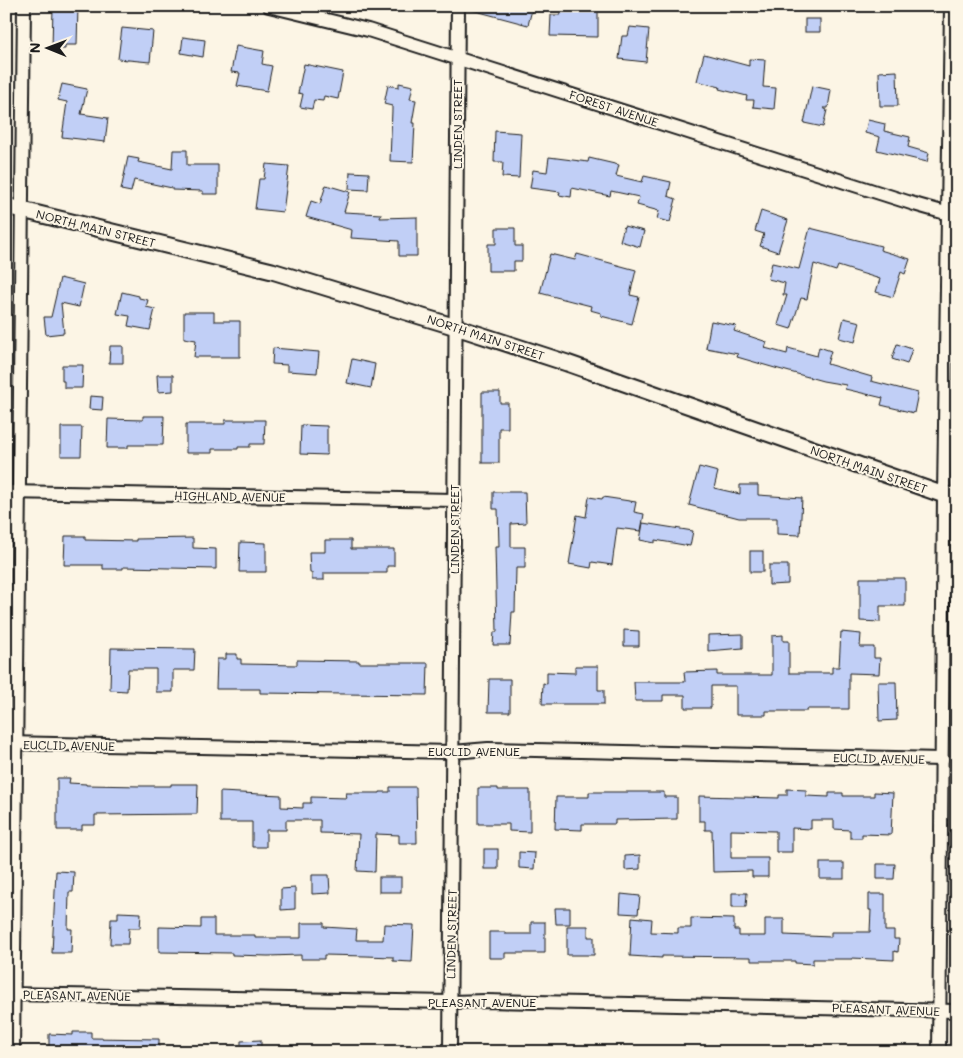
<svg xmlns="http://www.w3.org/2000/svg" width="963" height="1058" font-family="Mali,sans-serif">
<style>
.building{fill:#c1cff6;stroke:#1c1c1c}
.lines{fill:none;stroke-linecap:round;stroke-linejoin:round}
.minor-casing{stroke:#1c1c1c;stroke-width:16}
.tertiary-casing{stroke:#1c1c1c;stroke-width:19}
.minor{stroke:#fcf5e5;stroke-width:12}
.tertiary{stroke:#fcf5e5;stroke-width:15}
.labels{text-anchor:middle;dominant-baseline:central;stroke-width:4;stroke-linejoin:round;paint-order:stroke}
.street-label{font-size:12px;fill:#1c1c1c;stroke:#fcf5e5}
</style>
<rect width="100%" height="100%" fill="#fcf5e5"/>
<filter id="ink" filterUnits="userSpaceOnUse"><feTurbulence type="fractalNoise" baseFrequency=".02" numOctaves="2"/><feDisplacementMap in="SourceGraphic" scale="10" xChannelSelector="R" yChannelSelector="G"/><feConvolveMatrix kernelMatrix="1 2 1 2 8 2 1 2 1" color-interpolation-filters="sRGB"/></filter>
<g filter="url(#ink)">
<g class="building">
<path d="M53,6H78L77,45H65V49H52Z"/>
<path d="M472,6H533L528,25L472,10Z"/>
<path d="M589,6V10H598V37L550,36L551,15H560V7Z"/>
<rect x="805" y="19" width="15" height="13"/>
<path d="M630,27L649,29L646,62L619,59L622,36H628Z"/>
<path d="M122,28L153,31L150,62L118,59Z"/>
<path d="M183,37L205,40L203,57L181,53Z"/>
<path d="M236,46L264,51L262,64L272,66L267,91L237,86L240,73L231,72Z"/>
<path d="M704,54L749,66V59L765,60L763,87L776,88L774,109L753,107L754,100H746L747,96L719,89L720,87L697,81Z"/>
<path d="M304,64L343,72L338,99L324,96L323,101L314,100L312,109L300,107L303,94L298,93Z"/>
<path d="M897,71L898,106H880L879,72Z"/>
<path d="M399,83L413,86L410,99L416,100L412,123H415L413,162L390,161L392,110V106L384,104L388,85L399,87Z"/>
<path d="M62,84L87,89L81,114L108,118L105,142L62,137L67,102L58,100Z"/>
<path d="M812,86L831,90L828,108H823L827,110L823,127L804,123Z"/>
<path d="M868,120L885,124L884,131L910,137L908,147L929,153L927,162L877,150L880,137L865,133Z"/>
<path d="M495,131L521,133L519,178L502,177L503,162H494Z"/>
<path d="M173,150H187V165H218V194H203V191L172,190V188L134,180L131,192L121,190L128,157L139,159L138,162L172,169Z"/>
<path d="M549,157L588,162L589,158L619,165L616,176L642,182L644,176L671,182L668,196L676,199L670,222L657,219L659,211L637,205L639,197L611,191L610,196L572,188L571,197L559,195L560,192L530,188L533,170L547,172Z"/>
<path d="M266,164L289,166L283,212L255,209L259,179H264Z"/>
<path d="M350,172L369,173L368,190L349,189Z"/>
<path d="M326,185L350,192L344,212L381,214L380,218L417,217V256H399V241L351,238L352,230L306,217L311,201L320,204Z"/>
<path d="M761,211L788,220L778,252L760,246L764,234L755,231Z"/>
<path d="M624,226L644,231L640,247L620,241Z"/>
<path d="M496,228H515V246H522V261H514V271H488V244H496Z"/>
<path d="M810,228L881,246L880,250L910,259L905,274L901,272L893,297L876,292L880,279L838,266L836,271L814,264L807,299L801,298L791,329L778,325L787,295H783L785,283L768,279L772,263L799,269Z"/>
<path d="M550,254L575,260L577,254L636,270L630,295L639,297L632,324L601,316V313L590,310L591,306L540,293Z"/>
<path d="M60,278L84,284L79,307L61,303L64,333L46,335L44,317H51Z"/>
<path d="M122,292L139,296V298L148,300L146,307L155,309L150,330L128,326L130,316L117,314Z"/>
<path d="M184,312H214V321H240V357H194L196,340L184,338Z"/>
<path d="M844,318L860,322L855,342L839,338Z"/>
<path d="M711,321L736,326L734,331L767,342L765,348L787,354L788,348L817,356L819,347L831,351L827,364L872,377L871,381L918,393L914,413L881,405L883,398L845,389L846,385L823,381L775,368L737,357L738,354L706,348Z"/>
<path d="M897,344L912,349L907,364L892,359Z"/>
<path d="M110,346H123V363H109Z"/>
<path d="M273,348L319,352L317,373L287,371V365L272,364Z"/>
<path d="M352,359L375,364L371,388L347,383Z"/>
<path d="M62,365H83L82,388H64V381H62Z"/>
<path d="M157,375H173V391L158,392Z"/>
<path d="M482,392H500V403H508V428H499V463H482Z"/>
<path d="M90,396L103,397L102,410L89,409Z"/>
<path d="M143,416H164L163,445H128V448H107L108,419L143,420Z"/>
<path d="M225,420H265L264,444H250V447H238V449H212V453H186V424H225Z"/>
<path d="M301,425L327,426V455L300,454Z"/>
<path d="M61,427H82L81,456H61Z"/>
<path d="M699,467L718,472L714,488L740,494V485H758V495L802,498L800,535L777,534V518H739L689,505Z"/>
<path d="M493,492H525L526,523L511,524V547H525V568H516L515,612H512L510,645H493L494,632H497L495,547H499L498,509H493Z"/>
<path d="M589,497L602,499L603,497L636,502L634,512L644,514L641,531L617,528L612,565L592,562L591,568L569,564L577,515L586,517Z"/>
<path d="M643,523L693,531L690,546L655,540V543L640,540Z"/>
<path d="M65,536H85V540L136,541V539L193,538V548L216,549V569L123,567V569H103V565H64Z"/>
<path d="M325,540H351V549H394V566H387V573H324V580H312V573H310L309,552H325Z"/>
<path d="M240,542L266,543V572H239Z"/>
<rect x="750" y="551" width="13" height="21"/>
<path d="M769,565H788V584L769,585Z"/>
<path d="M860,578H905V606H880V622L860,621Z"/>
<path d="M624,630L639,631V646H624Z"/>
<path d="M841,632L861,634L860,647H874V658H880L879,674L849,673V709H807V711H766V715H736V686H711V708H685V695H663V701H635L634,682H685L684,672L717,671V675H772V636L783,635V641H789V673H832V667H839Z"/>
<path d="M743,634V648L708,651V635Z"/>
<path d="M111,648L195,649L194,670H173V692H156V669H128L127,691L110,690Z"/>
<path d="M226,654H237V659H241V664L297,665V660L359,661V663H428L427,695L260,693V689H216L217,659H226Z"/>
<path d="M575,666H598V690H604V704H542L543,683L547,684V672L575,673Z"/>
<path d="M489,679H510V712H488Z"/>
<path d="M878,682H896L897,720L879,721Z"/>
<path d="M57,778H70L69,783L86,784V785L141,786H171V784H198L197,814L95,815V825H82V830H57Z"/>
<path d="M390,787H416L417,843H399V835L376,834L375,872L357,871L359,834L320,833V820H286V830H266V847H252V822H220V792L281,795V807L303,808V803H311V797L347,798L346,793H380V792H390Z"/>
<path d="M478,788H498V790H530V832L509,831V824H478Z"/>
<path d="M787,789L806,790V796L829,797V793H843V796H874V792L893,793L891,835L862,834V838H850V830L834,829V820H811V829L792,828V852H776V831L731,830V858H768V877H752V871L713,872L712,830H705V821H699V796L779,798V795H787Z"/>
<path d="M589,792H664V797H677V819L615,820V824H582V830L555,829L556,797H589Z"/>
<rect x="484" y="849" width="14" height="20"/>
<path d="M519,852L535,853L534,869L519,868Z"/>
<path d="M640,855V869L625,870V856Z"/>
<rect x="820" y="863" width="24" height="16"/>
<path d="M877,864H895L894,879H877Z"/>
<path d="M56,871L74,872L73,892H69L68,929H72L71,953H52Z"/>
<path d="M312,875H329L330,893L312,894Z"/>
<rect x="379" y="877" width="22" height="15"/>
<path d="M295,888V909L281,910V889Z"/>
<path d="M732,893H747L746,907H732Z"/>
<path d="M621,894L640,896L638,914L620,913Z"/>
<path d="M869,894H885V931H894V939H899L898,952L894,951V960L852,958V959H813V964L795,963V961H751V957L662,956V958L630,956L632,917L652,919L651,932L678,933V928H691V918L734,919V930H739V936H765V919H784V935L831,937V932H870L871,910H869Z"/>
<path d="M555,908H570V924H556Z"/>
<path d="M118,912L141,913L140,928H129L128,944H110L111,919H118Z"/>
<path d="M201,919H214V935H255V938H301V923H324V927L357,929L356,940H383L384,924L414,925L412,962L393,961V957L366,956L324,955V959H301V955L268,956L232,955V953L159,952V927L201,928Z"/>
<path d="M531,922H545V953H505V958H489V932H505V934H531Z"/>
<path d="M567,926H588V937H594V955H567Z"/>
<path d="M73,1032H91V1038L159,1039V1052H49V1034L73,1035Z"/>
<path d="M261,1040V1052H241V1041Z"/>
</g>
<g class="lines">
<defs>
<g id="minor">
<path d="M269,6L368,30L914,204L949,214H955"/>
<path d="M6,492L455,500"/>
<path d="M6,743L453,752L488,749L942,759"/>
<path d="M7,994L450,1002L486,1001L957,1011"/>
<path d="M13,1052L24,6"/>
<path d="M450,1052L458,6"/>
<path d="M939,1052L944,495L951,6"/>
</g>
<path id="tertiary" d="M6,206L272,271L456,327L567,363L944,495H957"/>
</defs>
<use href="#minor" class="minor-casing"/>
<use href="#tertiary" class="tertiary-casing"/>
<use href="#minor" class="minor"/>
<use href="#tertiary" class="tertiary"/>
</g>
</g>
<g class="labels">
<g class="street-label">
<text transform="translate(614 108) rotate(18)">FOREST AVENUE</text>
<text transform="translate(457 124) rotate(-90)">LINDEN STREET</text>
<text transform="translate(96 228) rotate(14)">NORTH MAIN STREET</text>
<text transform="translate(486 337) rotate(18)">NORTH MAIN STREET</text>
<text transform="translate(869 469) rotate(19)">NORTH MAIN STREET</text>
<text transform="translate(230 496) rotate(1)">HIGHLAND AVENUE</text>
<text transform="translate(454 529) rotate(-90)">LINDEN STREET</text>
<text transform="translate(69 745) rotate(1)">EUCLID AVENUE</text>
<text x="474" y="751">EUCLID AVENUE</text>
<text transform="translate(879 758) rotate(1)">EUCLID AVENUE</text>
<text transform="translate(451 934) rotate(-89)">LINDEN STREET</text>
<text transform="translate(77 995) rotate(1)">PLEASANT AVENUE</text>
<text x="482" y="1002">PLEASANT AVENUE</text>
<text transform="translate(886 1009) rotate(2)">PLEASANT AVENUE</text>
</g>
</g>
<rect width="963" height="1058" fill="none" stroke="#fcf5e5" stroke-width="25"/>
<rect x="12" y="12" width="938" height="1033" fill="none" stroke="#1c1c1c" stroke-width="2" filter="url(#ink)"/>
<g transform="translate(48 48) rotate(271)" stroke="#fcf5e5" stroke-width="4" paint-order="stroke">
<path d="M0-4L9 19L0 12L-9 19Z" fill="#1c1c1c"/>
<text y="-8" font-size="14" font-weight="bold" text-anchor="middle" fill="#1c1c1c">N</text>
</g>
</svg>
